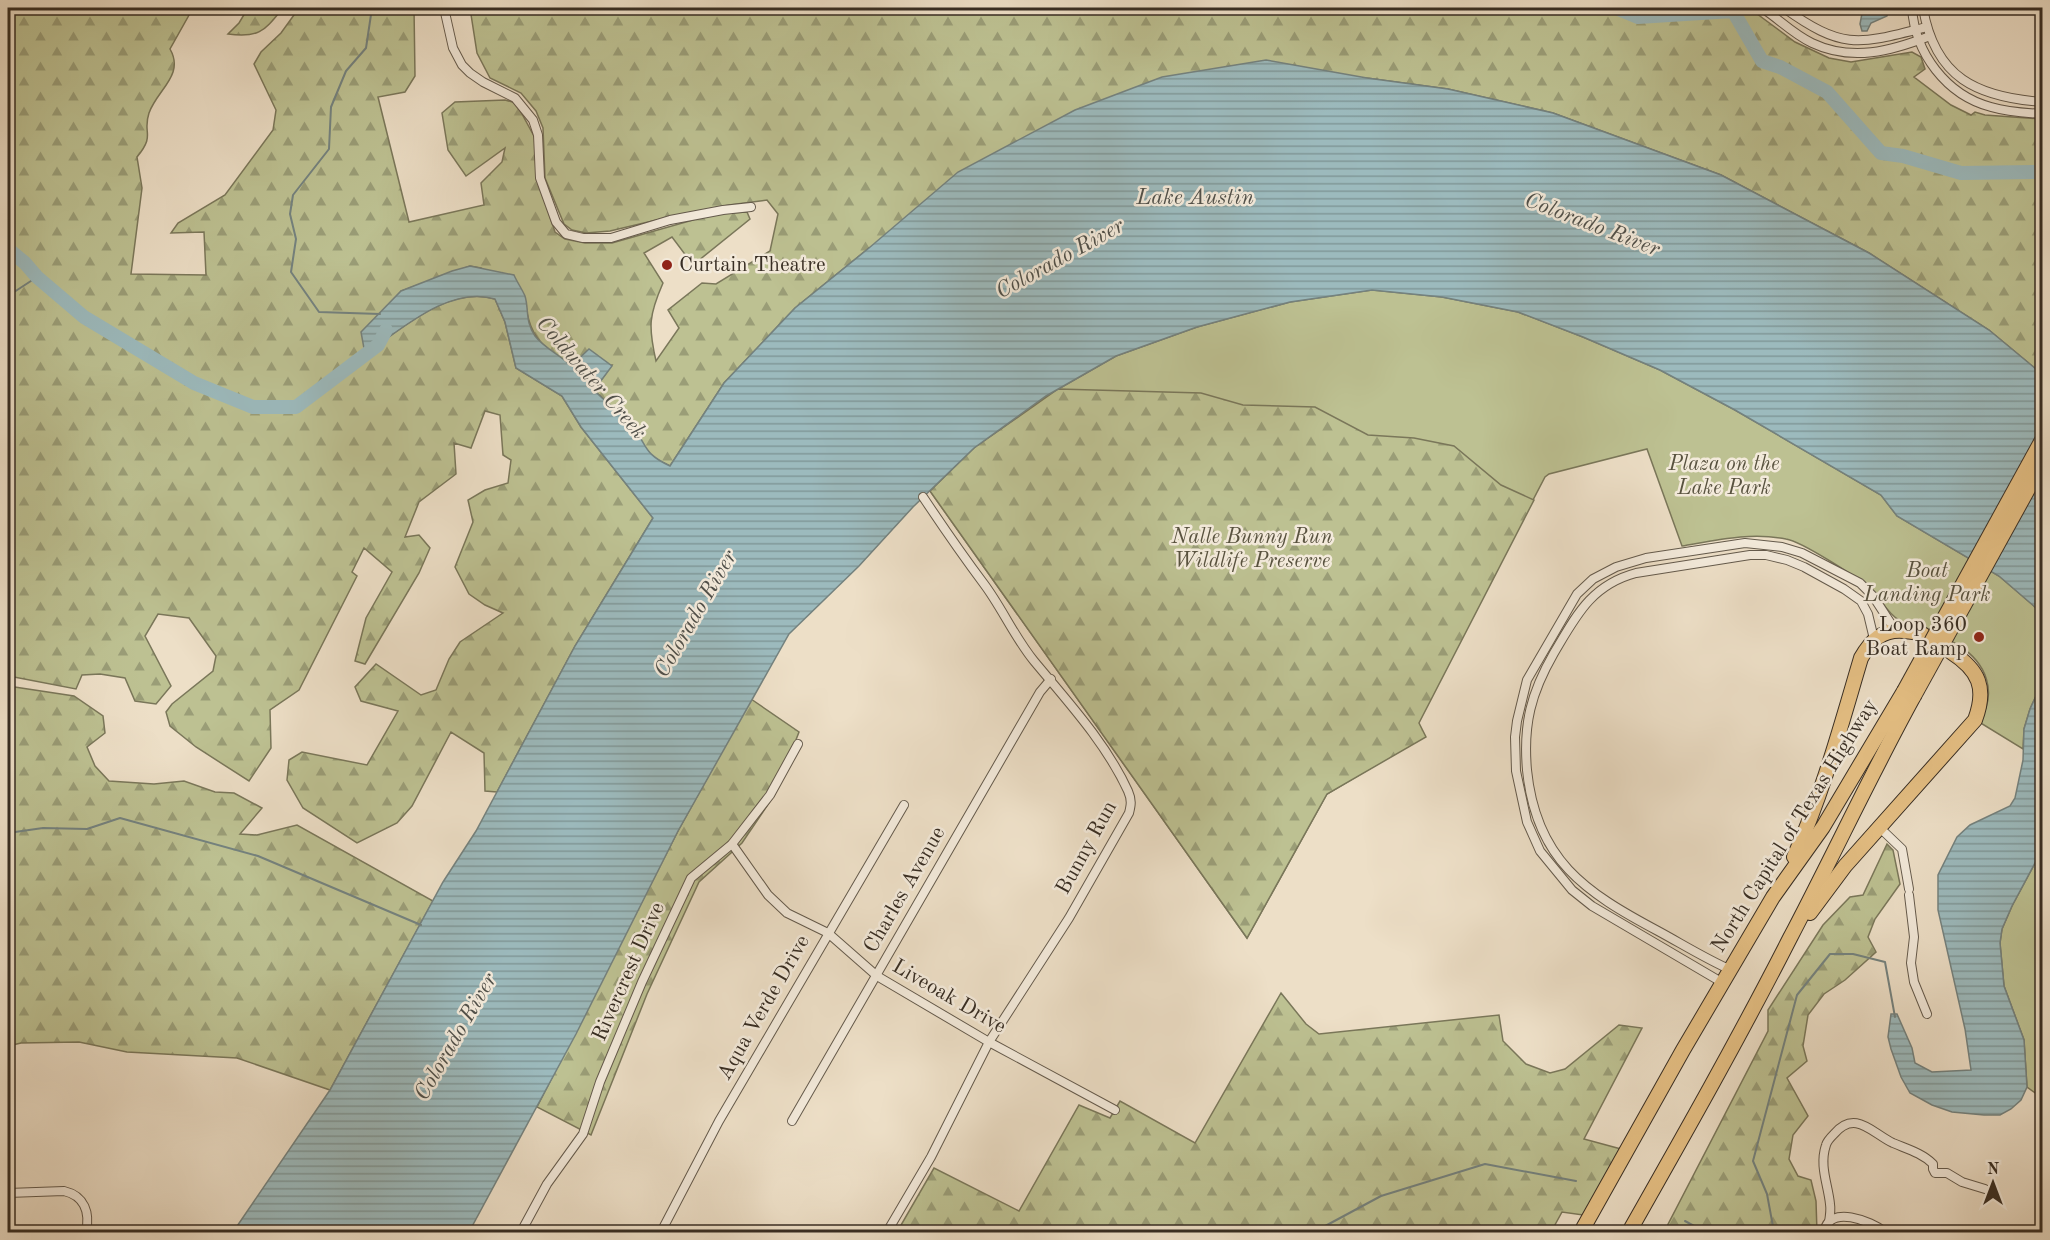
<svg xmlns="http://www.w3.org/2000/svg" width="2050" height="1240" font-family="'Old Standard TT',serif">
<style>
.green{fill:#bdc192;stroke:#7a775a;stroke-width:1.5}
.forest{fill:url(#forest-firs);stroke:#7a775a;stroke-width:1.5}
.water{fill:url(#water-rules);stroke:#74827f;stroke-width:1.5}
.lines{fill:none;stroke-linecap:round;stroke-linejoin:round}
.stream{stroke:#74827f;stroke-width:2}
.river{stroke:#9cbabd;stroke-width:14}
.street-casing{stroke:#645a4c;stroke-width:10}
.highway-casing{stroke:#372d23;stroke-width:16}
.street{stroke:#f3eadb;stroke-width:8}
.highway{stroke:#e6c084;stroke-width:14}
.highway-bridge-casing{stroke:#372d23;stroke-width:16;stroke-linecap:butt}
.highway-bridge{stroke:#e6c084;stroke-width:14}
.poi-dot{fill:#8f2418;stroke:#f3eadb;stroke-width:2}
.labels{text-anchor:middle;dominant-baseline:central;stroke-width:5;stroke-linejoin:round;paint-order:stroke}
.poi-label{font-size:21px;fill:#372d23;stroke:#f3eadb;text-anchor:start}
.park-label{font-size:21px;font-style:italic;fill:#58523f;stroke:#f3eadb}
.street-label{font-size:21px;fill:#372d23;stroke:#f3eadb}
.water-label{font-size:22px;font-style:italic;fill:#50504a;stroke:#f3eadb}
</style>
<defs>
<pattern id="forest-firs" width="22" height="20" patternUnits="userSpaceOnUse" patternTransform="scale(1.5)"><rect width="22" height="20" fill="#bdc192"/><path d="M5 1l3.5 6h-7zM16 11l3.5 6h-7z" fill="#9a9d77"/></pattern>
<pattern id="water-rules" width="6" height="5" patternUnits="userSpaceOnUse" patternTransform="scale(1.5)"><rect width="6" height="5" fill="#9cbabd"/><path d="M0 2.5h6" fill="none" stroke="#809899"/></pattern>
</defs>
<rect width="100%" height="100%" fill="#eddfc7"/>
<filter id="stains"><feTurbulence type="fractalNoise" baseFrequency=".00333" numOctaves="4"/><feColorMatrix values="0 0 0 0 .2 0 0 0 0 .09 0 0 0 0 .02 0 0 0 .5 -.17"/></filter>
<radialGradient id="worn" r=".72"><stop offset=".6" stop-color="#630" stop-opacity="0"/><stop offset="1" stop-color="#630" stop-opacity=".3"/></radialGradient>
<g class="green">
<path d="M1372,290L1442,297L1518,312L1583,337L1660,370L1735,410L1881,495L1897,516L1999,576L2042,613V683L2030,709L2024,729L2023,749L1979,722C1998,693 1987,663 1958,645C1944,637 1927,631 1912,625C1908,623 1903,623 1899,620C1888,614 1883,602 1875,593C1864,581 1801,541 1786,539C1751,532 1717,540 1682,546L1647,449L1549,474L1545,477L1403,749L1327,794L1247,938L930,491L1046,396L1116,356L1197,327L1290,302Z"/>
<path d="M2042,855V1098L2027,1087L2024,1040L2004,986L2000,943L2002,929L2012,906L2035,863Z"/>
</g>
<g class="forest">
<path d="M8,8H193L170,49C185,75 157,90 149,113C142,134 156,134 137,157L142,188L131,274L206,275L204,232L171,233L178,223L225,195L273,130L276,110L254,64L261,52L281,33L299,8H414L415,76L405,92L378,97L409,222L484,205L481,183L502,162L505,148L466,176L448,150L442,113L455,102L505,100L516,103L535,138L536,174L555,232L565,239L585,243H612L714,214L747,212L750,219L693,265L672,237L644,253L663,283C649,315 648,326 656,361L679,328L668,310L702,283L716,284L770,251L778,214L767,200L729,205L682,214L610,231L586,233L572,230L564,224L545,178L543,128L536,111L521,93L490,78L477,53L470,8H1749L1795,42L1829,58L1851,62L1912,52L1921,57L1925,69L1914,77L1951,105L1971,115L1975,112L1985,115L2042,119V374L1989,330L1869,253L1721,175L1553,113L1448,89L1367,78L869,248L795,308L724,383L670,466L654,458L642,444L632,426L594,390L612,365L572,367C564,359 556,355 548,349C531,336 527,318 525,298L481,268L470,266L401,291L365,354C401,329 449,285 495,299L505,322L516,368L562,396L581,427L653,518L575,646L497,792L485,791L484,753L451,732L412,806L397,823L357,843L303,808L287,780L289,760L302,752L367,765L398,711L361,701L355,687L376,664L421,695L436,690L449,659L460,642L503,613L485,605L469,594L455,567L473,522L468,500L485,490L508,483L511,460L503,455L500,415L485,411L471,448L454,443L456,474L419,502L405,537L419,535L430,548L419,573L365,664L355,661L366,618L392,572L364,548L352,572L357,576L299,690L270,710L271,748L249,781L196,747L170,726L166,712L172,704L213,671L216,656L189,618L158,614L145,636L171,686L156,704L135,701L125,678L100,674L82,675L76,689L14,677L8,678Z"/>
<path d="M248,8H283C264,31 260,38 228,34L239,23Z"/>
<path d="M1058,389L1201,393L1243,405L1315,407L1368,435L1414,438L1454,446L1501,485L1534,500L1419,723L1426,737L1327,794L1247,938L930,491L974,448Z"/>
<path d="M8,686L74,696L103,716L105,733L87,747L95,766L109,781L154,784L184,781L215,792L234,793L262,808L240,834L257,835L297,825L433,901L330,1090L237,1058L127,1052L79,1042L21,1043L8,1046Z"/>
<path d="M751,699L799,732L775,794L742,843L699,882L647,994L591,1135L537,1107L678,831Z"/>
<path d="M1887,844L1893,850L1900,884L1875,919L1868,937L1876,952L1845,980L1824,994L1808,1015L1803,1046L1807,1061L1787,1078L1808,1116L1793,1135L1789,1159L1798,1176L1811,1180L1816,1201L1817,1232H1664L1768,1031V1010L1823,925L1850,897L1863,895Z"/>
<path d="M1281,993L1306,1024L1319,1034L1499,1015L1503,1041L1526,1064L1550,1073L1565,1069L1619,1025L1642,1028L1584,1139L1621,1149L1583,1215L1562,1212L1551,1232H1471L1469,1229L1438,1232H897L934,1168L1019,1211L1079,1105L1110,1118L1120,1101L1195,1143Z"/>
</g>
<g class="water">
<path d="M1863,8H1889L1887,16L1871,23L1867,31H1862L1860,24Z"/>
<path d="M1266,60L1367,78L1448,89L1553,113L1721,175L1869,253L1989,330L2042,374V613L1999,576L1897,516L1881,495L1735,410L1660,370L1583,337L1518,312L1442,297L1372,290L1290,302L1197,327L1116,356L1046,396L974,448L913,507L859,566L789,634L678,831L576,1034L469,1232H233L330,1090L443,882L476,831L575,646L653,518L581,427L562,396L516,368L505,322L495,299C449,285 401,330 365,354L361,332L401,291L452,271L470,266L514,275C517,282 522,289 525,296C529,309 525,322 535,336C545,349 561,355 571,366L589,349L612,366L594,390C606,403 621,413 632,426C648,445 642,453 670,466L724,383L795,308L869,248L958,172L1075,110L1162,77Z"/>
<path d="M2042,683V855L2035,863L2012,906L2002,929L2000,943L2004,986L2024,1040L2027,1087L2021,1100L2011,1109L2000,1115H1984L1952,1112L1932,1105L1910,1093L1901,1077L1891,1049L1888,1037L1891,1014H1897L1912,1048L1915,1063L1932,1072L1971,1070L1965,1029L1938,910V875L1957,837L1970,825L2010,806L2015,798L2023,760L2024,729L2030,709Z"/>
</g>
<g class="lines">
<g class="stream">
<path d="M372,8L366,48L346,71L331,107L329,149L293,195L290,214L296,239L291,272L319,312L380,314"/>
<path d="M8,296L37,277"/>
<path d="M8,833L43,828L87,829L120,818L258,856L421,925"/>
<path d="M1685,1221L1705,1232"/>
<path d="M1314,1232L1381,1196L1485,1164L1576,1181"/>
<path d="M1774,1232L1767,1194L1753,1161L1797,995L1830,954H1853L1885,962L1895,1017"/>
</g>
<g class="river">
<path d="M1616,8L1638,17L1733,11L1762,61L1780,67L1827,92L1881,153L1903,156L1961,173L2042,172"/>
<path d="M8,249L25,263L37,277L84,317L194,383L253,407H296L378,345L386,330"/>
</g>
<defs>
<g id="street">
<path d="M444,8L453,48L462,65L470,73L483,82L515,98L533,120L538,135L540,178L556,222L566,234L583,238H611L670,220L723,210L751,207"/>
<path d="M1762,8C1779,19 1793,34 1812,43C1852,62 1891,51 1930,36"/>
<path d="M1784,8C1844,51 1859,44 1927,27"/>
<path d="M1912,8C1915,53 1946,95 1991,107C2008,112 2025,113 2042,114"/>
<path d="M1923,8C1935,78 1977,97 2042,102"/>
<path d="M1880,828L1902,849L1909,889"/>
<path d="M732,844L768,895L787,913L828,933L877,976L989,1042L1115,1110"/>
<path d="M1909,895L1914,937L1911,963L1914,982L1927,1014"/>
<path d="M1731,970C1706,959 1682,944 1658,931C1585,892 1536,860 1527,770C1523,724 1531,693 1554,653C1576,616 1591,585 1636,573L1750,555H1766L1787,560L1804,567L1844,589L1861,601L1868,614L1874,639"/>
<path d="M1723,983L1592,906L1572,890L1540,851L1527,822L1516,771L1515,737L1517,721L1527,680L1577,594L1593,579L1616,567L1646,558L1745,543L1782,547L1802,553L1860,583L1873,596L1895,630"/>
<path d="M792,1121L1040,692L1051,679"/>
<path d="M8,1193L64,1191C85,1196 90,1213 86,1232"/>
<path d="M1829,1222C1830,1216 1831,1210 1830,1204C1828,1184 1819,1166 1826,1145C1827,1141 1831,1137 1834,1134C1855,1109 1872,1133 1893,1143C1907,1149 1922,1153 1933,1164V1169L1935,1173H1947L1962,1182L1985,1189"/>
<path d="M521,1232L547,1184L583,1134L600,1082L642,982L691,878L732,844L770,795L798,744"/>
<path d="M661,1232L719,1121L904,805"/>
<path d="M887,1232L931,1157L989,1042L1069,918L1129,813C1131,805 1132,800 1128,791C1106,743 1068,702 1034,661C1015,638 1002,608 984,584C963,556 943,527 923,497"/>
<path d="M1824,1232C1829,1204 1871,1221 1885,1232"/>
</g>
<g id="highway">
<path d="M1794,857C1823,793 1841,725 1861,658C1871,640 1883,629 1904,631C1912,632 1918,632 1924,635"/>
<path d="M1810,913L1845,866L1975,720C1987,688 1979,670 1951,652"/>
<path d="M1581,1232L1683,1050L1773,897L1823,827L1904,691"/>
<path d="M1629,1232C1684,1135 1739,1038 1790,938C1832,858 1870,776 1914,696"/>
</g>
</defs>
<use href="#street" class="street-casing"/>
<use href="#highway" class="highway-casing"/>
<use href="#street" class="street"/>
<use href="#highway" class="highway"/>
<defs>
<g id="highway-bridge">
<path d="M1904,691L2042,440"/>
<path d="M1914,696L2042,464"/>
</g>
</defs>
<use href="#highway-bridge" class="highway-bridge-casing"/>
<use href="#highway-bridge" class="highway-bridge"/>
</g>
<g class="poi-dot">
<circle cx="667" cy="265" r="6"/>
<circle cx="1979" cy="637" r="6"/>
</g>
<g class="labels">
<g class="poi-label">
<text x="679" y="265">Curtain Theatre</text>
<text x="1967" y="625" text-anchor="end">Loop 360<tspan x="1967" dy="24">Boat Ramp</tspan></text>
</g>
<g class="park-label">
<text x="1724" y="464">Plaza on the<tspan x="1724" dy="24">Lake Park</tspan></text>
<text x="1252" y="537">Nalle Bunny Run<tspan x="1252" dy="24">Wildlife Preserve</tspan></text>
<text x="1927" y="571">Boat<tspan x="1927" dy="24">Landing Park</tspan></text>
</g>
<g class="street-label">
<text transform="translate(1795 826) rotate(-58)">North Capital of Texas Highway</text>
<text transform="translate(1087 848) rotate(-61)">Bunny Run</text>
<text transform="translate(905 890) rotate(-60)">Charles Avenue</text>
<text transform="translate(629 972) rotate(-66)">Rivercrest Drive</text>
<text transform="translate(949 997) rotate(30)">Liveoak Drive</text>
<text transform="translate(764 1008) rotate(-60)">Aqua Verde Drive</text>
</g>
<g class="water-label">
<text x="1195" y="198">Lake Austin</text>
<text transform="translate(1592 225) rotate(21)">Colorado River</text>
<text transform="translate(1060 259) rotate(-29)">Colorado River</text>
<text transform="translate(591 378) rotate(49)">Coldwater Creek</text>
<text transform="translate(696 614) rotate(-60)">Colorado River</text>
<text transform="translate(456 1037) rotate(-60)">Colorado River</text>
</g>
</g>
<rect width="2050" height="1240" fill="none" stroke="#eddfc7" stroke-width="30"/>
<rect x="9" y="9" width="2032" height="1222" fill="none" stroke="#372d23" stroke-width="3"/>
<rect x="15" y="15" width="2020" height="1210" fill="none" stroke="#372d23" stroke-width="1.5"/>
<g transform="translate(1993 1183)" stroke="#f3eadb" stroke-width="4.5" paint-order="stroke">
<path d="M0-4.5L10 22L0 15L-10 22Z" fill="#372d23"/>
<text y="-9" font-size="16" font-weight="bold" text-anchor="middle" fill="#372d23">N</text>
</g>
<rect width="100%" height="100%" filter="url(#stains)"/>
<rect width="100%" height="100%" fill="url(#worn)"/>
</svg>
